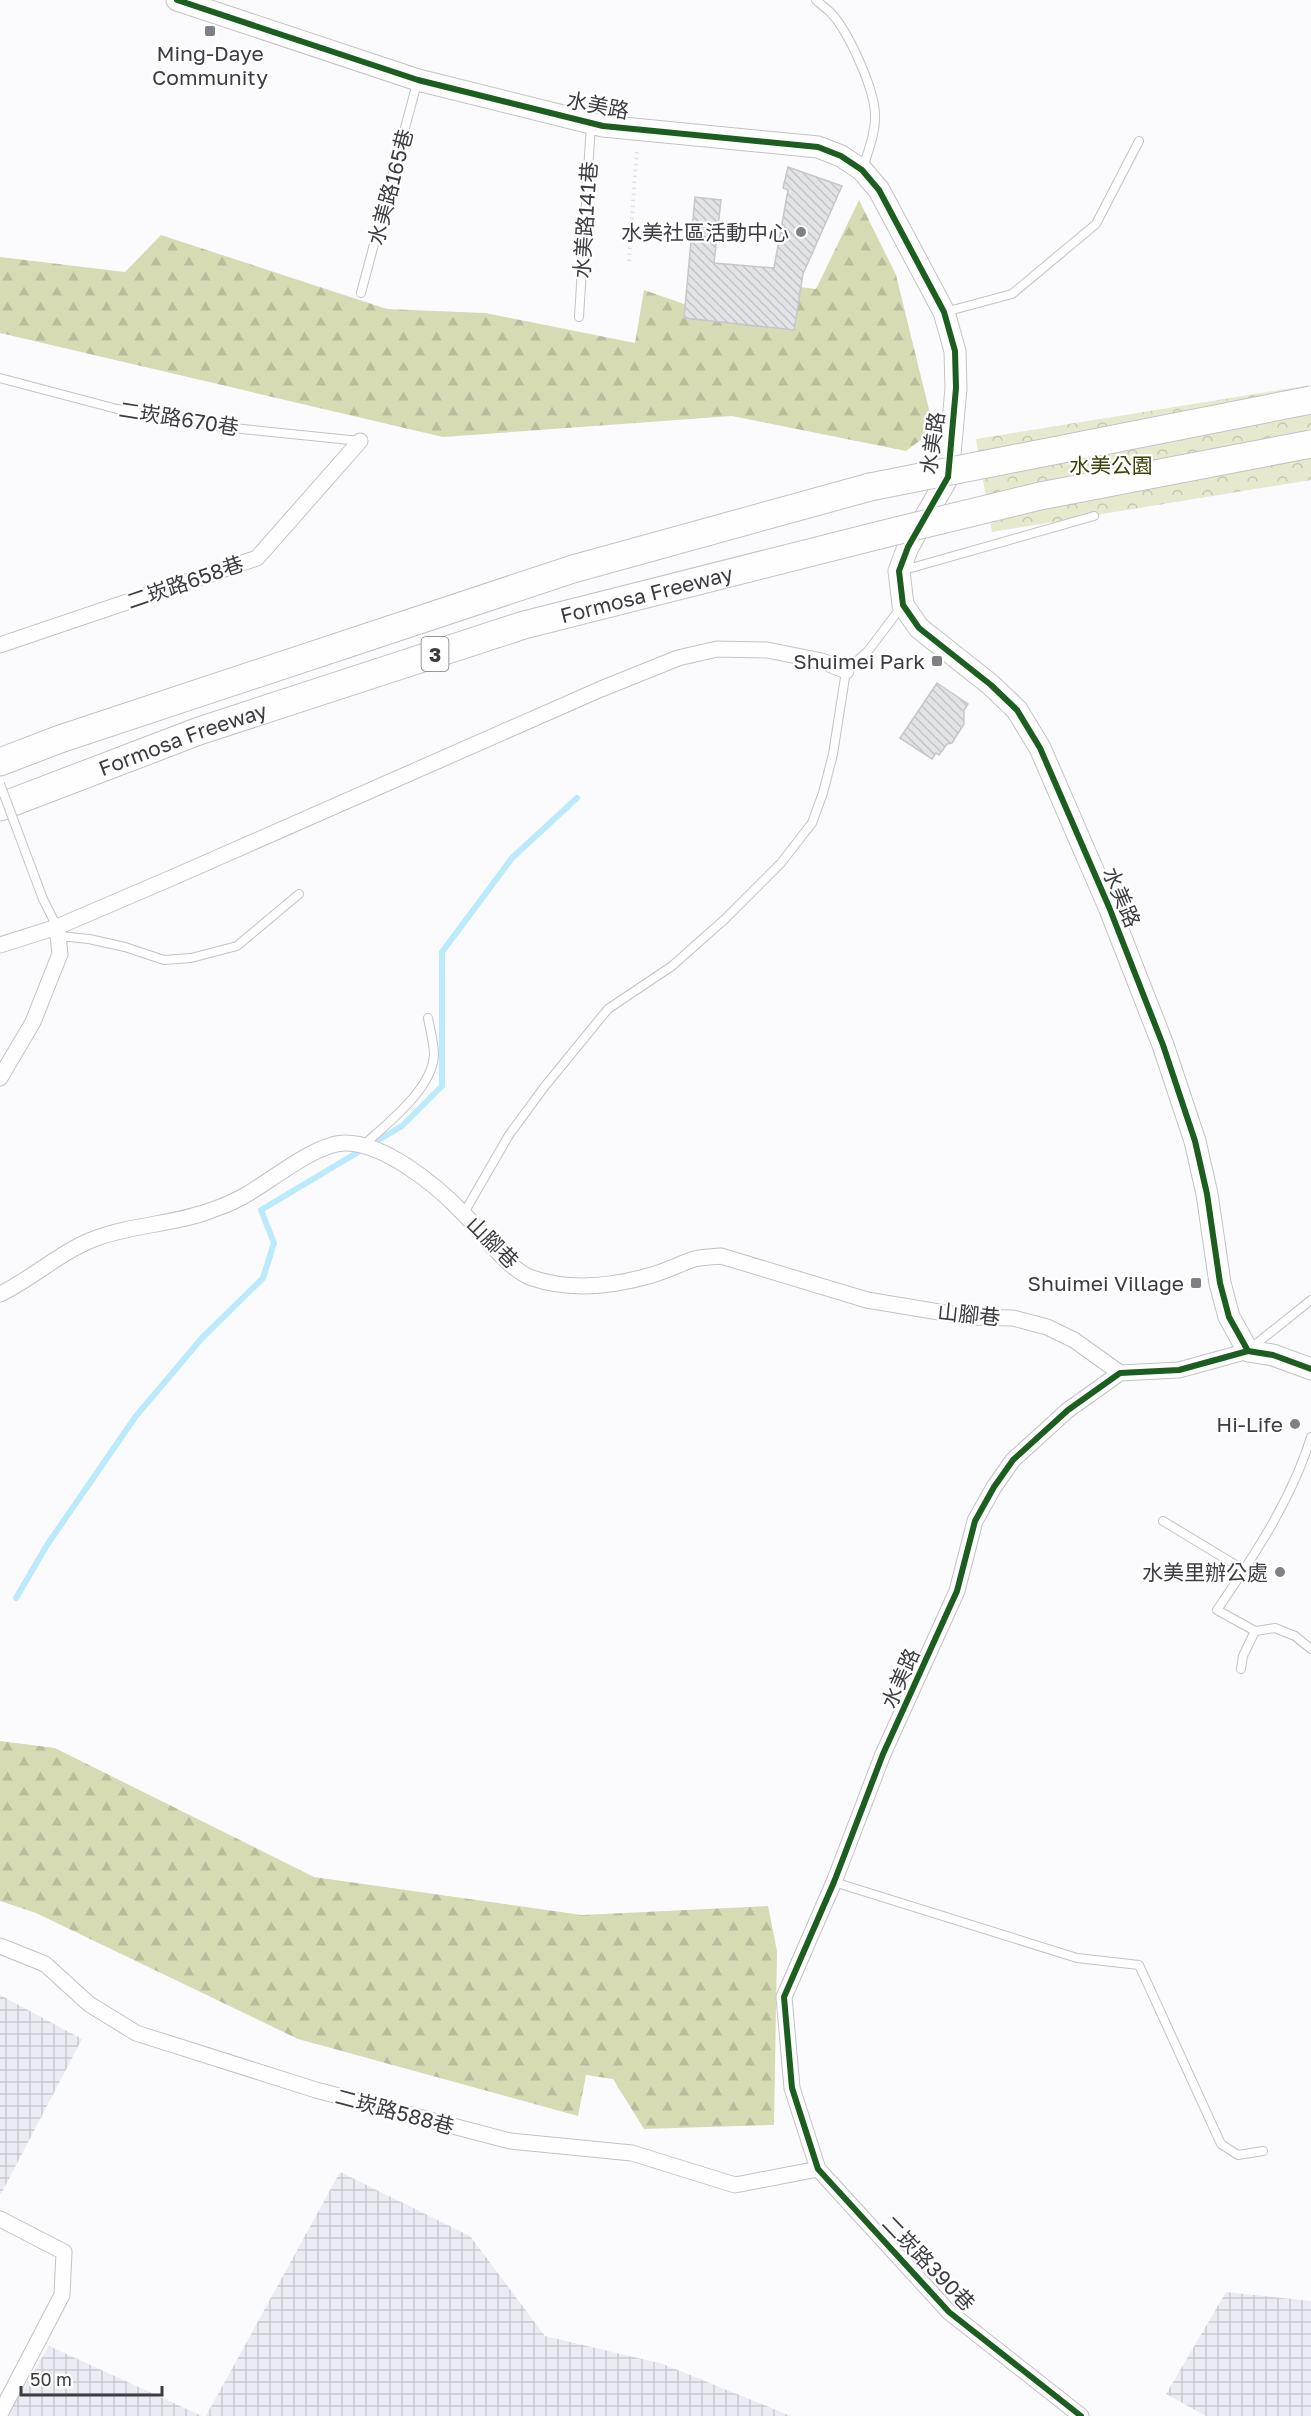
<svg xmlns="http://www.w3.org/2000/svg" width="1311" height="2416" font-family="'Golos Text','Noto Sans TC',sans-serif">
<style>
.industrial{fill:url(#industrial-grid)}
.forest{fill:url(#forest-firs)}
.park{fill:url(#park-crowns)}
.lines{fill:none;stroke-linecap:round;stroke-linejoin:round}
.stream{stroke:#baeafc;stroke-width:6}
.building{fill:url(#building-back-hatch);stroke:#c7c7ca;stroke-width:1.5}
.lane-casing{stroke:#c3c3c6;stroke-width:10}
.street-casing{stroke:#c3c3c6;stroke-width:17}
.secondary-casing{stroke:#c3c3c6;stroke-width:23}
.highway-casing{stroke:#c3c3c6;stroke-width:29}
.path{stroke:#e2e2e2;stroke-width:4;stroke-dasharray:1.5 4.5;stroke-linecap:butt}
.lane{stroke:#fefeff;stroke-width:8}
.street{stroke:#fefeff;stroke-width:15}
.secondary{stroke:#fefeff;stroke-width:21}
.highway{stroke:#fefeff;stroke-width:27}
.lane-bridge-casing{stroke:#c3c3c6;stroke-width:10;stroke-linecap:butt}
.highway-bridge-casing{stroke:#c3c3c6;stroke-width:29;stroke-linecap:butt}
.lane-bridge{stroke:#fefeff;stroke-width:8}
.highway-bridge{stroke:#fefeff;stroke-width:27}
.cycleway-casing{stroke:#fff;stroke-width:10}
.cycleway{stroke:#1b5e20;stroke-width:6}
.poi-dot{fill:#7f8083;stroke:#fff;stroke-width:2}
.labels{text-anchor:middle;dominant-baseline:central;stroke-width:4.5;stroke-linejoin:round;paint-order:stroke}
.shield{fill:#fff;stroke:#76777a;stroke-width:1.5}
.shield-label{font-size:20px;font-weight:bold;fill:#3c3d41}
.poi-label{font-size:21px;fill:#3c3d41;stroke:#fff;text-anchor:end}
.street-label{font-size:21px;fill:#3c3d41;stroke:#fff}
.park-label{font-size:21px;fill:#3e4107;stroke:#fff}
</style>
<defs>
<pattern id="industrial-grid" width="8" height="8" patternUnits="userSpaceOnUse" patternTransform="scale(1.5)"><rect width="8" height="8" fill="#ebecf3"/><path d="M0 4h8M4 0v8" fill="none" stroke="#cacbd2"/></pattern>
<pattern id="forest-firs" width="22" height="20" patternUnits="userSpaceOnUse" patternTransform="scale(1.5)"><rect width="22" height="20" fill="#d7dbb4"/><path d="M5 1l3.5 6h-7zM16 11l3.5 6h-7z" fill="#b9bd9c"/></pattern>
<pattern id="park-crowns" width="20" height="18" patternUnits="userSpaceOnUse" patternTransform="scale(1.5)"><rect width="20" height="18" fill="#e6e9ce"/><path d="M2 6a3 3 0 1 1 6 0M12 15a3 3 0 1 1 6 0" fill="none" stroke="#c6c9b2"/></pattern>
<pattern id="building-back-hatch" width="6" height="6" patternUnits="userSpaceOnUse" patternTransform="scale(1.5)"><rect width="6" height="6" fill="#e2e3e6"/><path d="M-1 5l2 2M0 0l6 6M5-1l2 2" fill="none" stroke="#c3c4c6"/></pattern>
</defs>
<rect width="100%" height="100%" fill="#fbfbfe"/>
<g class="industrial">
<path d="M0,1995L82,2039L1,2194H0Z"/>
<path d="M340,2172L470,2236L545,2336L663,2364L791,2416H206Z"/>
<path d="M1226,2292L1311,2301V2416H1206L1166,2394Z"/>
<path d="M49,2346L202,2416H7Z"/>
</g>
<g class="forest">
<path d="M859,200L896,275L934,430L906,451L732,416L443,437L0,333V257L125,272L161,235L387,309L485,313L635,343L644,290L704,311L776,284L816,289Z"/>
<path d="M0,1741L55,1748L314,1877L582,1915L768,1906L777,1951L774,2125L644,2129L613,2079L586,2075L578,2116L298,2039L36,1913L0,1901Z"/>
</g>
<path class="park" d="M1311,385V480L992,532L976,439Z"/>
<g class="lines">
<path class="stream" d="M16,1598L47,1545L136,1416L202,1338L263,1278L274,1243L261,1210L402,1126L442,1086V952L512,858L577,798"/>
</g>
<g class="building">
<path d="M788,167L842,186L803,274L794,330L684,318L695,197L721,200L714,263L774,268L788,190L783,188Z"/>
<path d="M937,683L968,704L964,710V724L952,743L947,744L939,755L936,753L932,759L900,738Z"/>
</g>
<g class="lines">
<defs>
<g id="lane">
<path d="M816,0C820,4 826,8 830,12C848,30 874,88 875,114C876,132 868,151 863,168"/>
<path d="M361,293L417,83"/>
<path d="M945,312L1012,294L1096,224L1139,141"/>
<path d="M579,317L591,124"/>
<path d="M0,378L117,409L223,427L360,441"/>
<path d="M904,570L1094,516"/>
<path d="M43,899L57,927"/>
<path d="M59,936L89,939L125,947L164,960L191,958L237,946L299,894"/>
<path d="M363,1146C387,1123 432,1090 434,1055C434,1043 430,1029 428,1018"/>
<path d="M464,1213L509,1135L545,1086L608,1009L672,966L725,919L781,863L812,823L823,793L833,754L846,671L868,651L902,606"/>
<path d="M1251,1348L1311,1300"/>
<path d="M1311,1437C1292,1499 1254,1556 1217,1610L1255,1631L1275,1628L1295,1636L1311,1649"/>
<path d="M1163,1521L1244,1570"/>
<path d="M1241,1669L1243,1656L1255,1631"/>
<path d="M834,1882L1077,1958L1139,1965L1221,2144L1238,2155L1263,2151"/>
</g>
<g id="street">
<path d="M0,645L257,558L360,441"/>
<path d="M0,945L57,927L176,876L601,689L678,658L717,649L767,650L822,661L846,671"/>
<path d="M0,1078L33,1022L48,984L60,954L57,927"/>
<path d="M0,1294C32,1279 60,1252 94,1239C132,1224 174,1225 212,1210C224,1206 238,1200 249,1193C273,1179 317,1143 345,1143C385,1143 436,1185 463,1213C481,1231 508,1270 532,1278C570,1291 614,1286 652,1275C666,1271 680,1264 694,1259C703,1257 713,1257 721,1256L867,1300L969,1317L1013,1318L1047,1327L1074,1340L1120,1373"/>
<path d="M0,1946L45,1964L89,2004L136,2033L316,2090L510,2141L632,2153L735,2185L818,2169"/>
<path d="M0,2219L64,2252L62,2295L0,2414"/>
<path d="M1081,2416L949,2312L818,2169L792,2088L784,1997L834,1882L883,1754L957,1591L975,1521L994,1487L1013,1460L1068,1410L1120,1373L1179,1370L1248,1351"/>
</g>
<path id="secondary" d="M177,0L418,80L603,126L818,147L841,156L862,170L879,190L944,312L955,351L956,388L948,477L908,547L899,571L903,605L919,628L991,685L1017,710L1040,748L1109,907L1163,1045L1195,1141L1207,1194L1220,1283L1229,1317L1248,1351L1273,1355L1311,1369"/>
<g id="highway">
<path d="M0,762L60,739L573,569L870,487"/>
<path id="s1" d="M0,807L199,731L524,625L880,535"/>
</g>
</defs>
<use href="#lane" class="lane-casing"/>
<use href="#street" class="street-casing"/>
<use href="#secondary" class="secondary-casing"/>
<use href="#highway" class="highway-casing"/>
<path class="path" d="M629,261L637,148"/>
<use href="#lane" class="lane"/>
<use href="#street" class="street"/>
<use href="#secondary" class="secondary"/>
<use href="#highway" class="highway"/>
<defs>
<path id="lane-bridge" d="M0,784L43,899"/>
<g id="highway-bridge">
<path d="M870,487L1311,400"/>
<path d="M880,535L1040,496L1311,444"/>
</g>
</defs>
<use href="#lane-bridge" class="lane-bridge-casing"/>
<use href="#highway-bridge" class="highway-bridge-casing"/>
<use href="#lane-bridge" class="lane-bridge"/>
<use href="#highway-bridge" class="highway-bridge"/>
<defs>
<g id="cycleway">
<path d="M177,0L418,80L603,126L818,147L841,156L862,170L879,190L944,312L955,351L956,388L948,477L908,547L899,571L903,605L919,628L991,685L1017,710L1040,748L1109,907L1163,1045L1195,1141L1207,1194L1220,1283L1229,1317L1248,1351L1273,1355L1311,1369"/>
<path d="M1081,2416L949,2312L818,2169L792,2088L784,1997L834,1882L883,1754L957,1591L975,1521L994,1487L1013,1460L1068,1410L1120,1373L1179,1370L1248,1351"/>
</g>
</defs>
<use href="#cycleway" class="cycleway-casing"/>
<use href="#cycleway" class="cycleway"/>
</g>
<g class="poi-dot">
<rect x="204" y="25" width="12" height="12" rx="3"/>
<circle cx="801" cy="232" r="6"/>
<rect x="931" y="655" width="12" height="12" rx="3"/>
<rect x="1190" y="1277" width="12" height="12" rx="3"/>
<circle cx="1295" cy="1424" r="6"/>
<circle cx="1280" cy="1572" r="6"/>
</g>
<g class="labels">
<rect class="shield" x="421.5" y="637" width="27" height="34" rx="4.5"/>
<g class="shield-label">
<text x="435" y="654">3</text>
</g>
<g class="poi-label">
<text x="210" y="53" text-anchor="middle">Ming-Daye<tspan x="210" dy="24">Community</tspan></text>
<text x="789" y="232">水美社區活動中心</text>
<text x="925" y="661">Shuimei Park</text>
<text x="1184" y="1283">Shuimei Village</text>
<text x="1283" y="1424">Hi-Life</text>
<text x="1268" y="1572">水美里辦公處</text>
</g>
<g class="street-label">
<text transform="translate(598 105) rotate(11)">水美路</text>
<text transform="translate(390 187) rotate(-75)">水美路165巷</text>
<text transform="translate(585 220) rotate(-86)">水美路141巷</text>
<text transform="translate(179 418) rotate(9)">二崁路670巷</text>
<text transform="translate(932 443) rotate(-82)">水美路</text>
<text transform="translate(185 582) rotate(-19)">二崁路658巷</text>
<text stroke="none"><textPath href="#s1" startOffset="681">Formosa Freeway</textPath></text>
<text stroke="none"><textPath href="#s1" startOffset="195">Formosa Freeway</textPath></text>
<text transform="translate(1122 897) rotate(67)">水美路</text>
<text transform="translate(493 1242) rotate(45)">山腳巷</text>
<text transform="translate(969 1314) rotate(6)">山腳巷</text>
<text transform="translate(900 1678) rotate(-66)">水美路</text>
<text transform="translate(395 2111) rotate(15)">二崁路588巷</text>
<text transform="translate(929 2263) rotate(46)">二崁路390巷</text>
</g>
<g class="park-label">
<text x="1111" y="465">水美公園</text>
</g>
</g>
<path d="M21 2386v9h141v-9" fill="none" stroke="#3c3d41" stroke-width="3"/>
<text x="30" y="2386" font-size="18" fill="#3c3d41" stroke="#ffffff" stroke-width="4.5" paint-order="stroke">50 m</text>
</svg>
